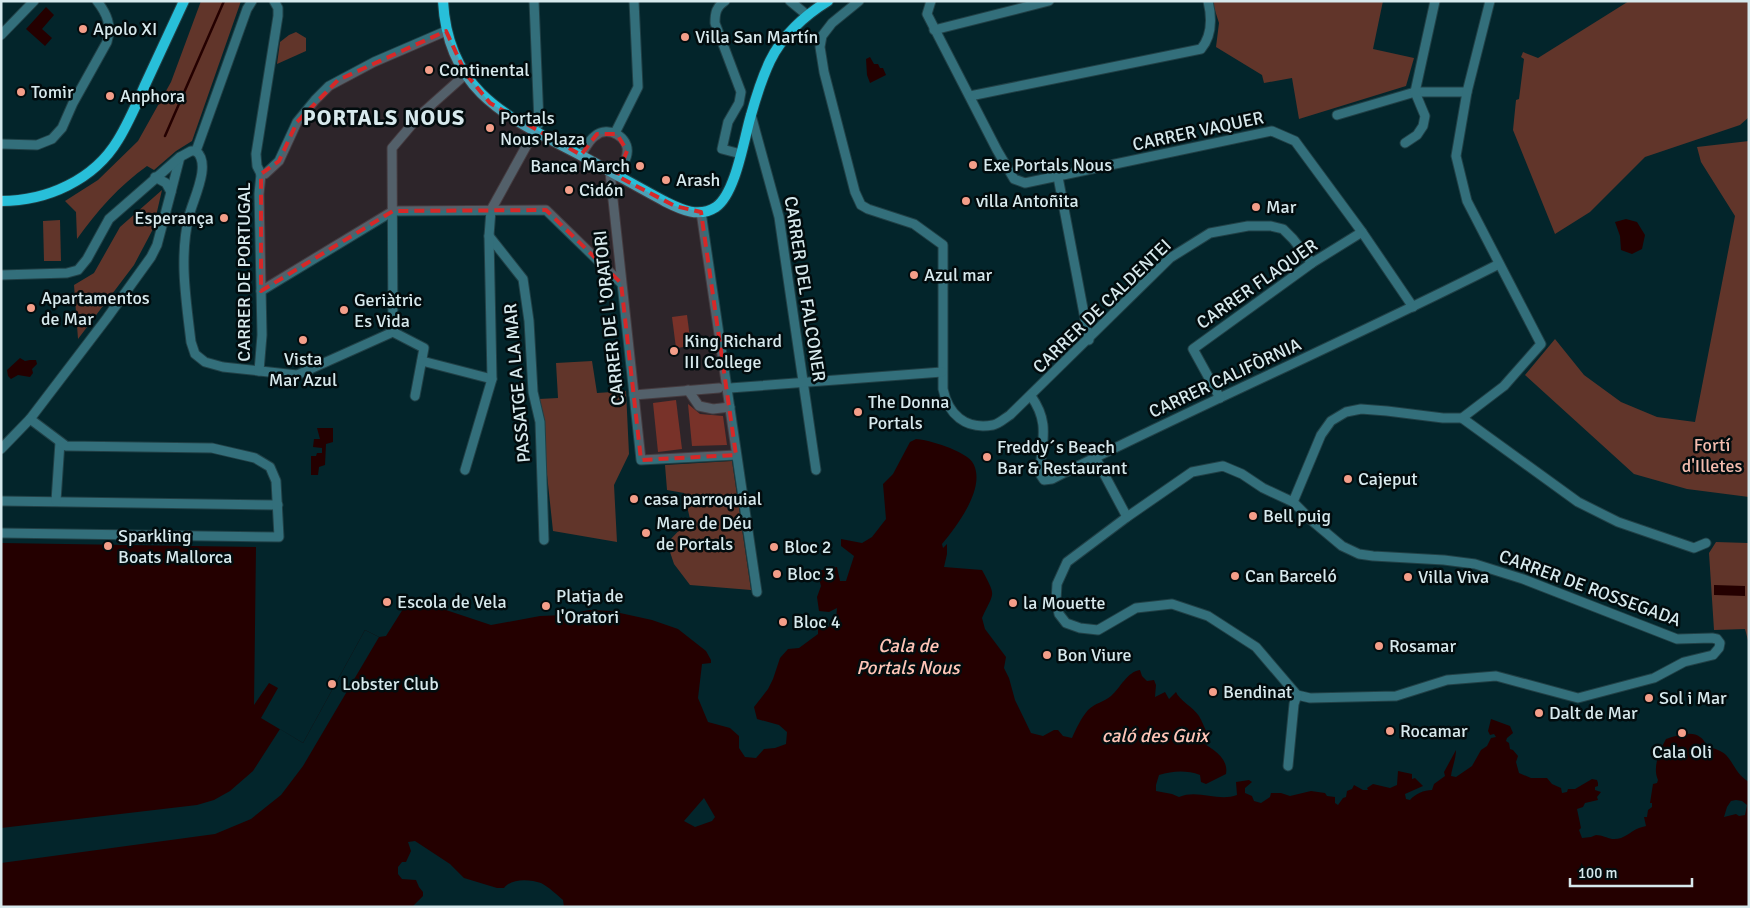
<svg xmlns="http://www.w3.org/2000/svg" width="1750" height="908" font-family="Signika,sans-serif">
<style>
.green{fill:#61352a}
.water{fill:#240000;fill-rule:evenodd}
.pier{fill:#03252b}
.lines{fill:none;stroke-linecap:round;stroke-linejoin:round}
.stream{stroke:#240000;stroke-width:2.5}
.minor-casing{stroke:#214046;stroke-width:11}
.major-casing{stroke:#214046;stroke-width:12}
.minor{stroke:#336f7b;stroke-width:9}
.major{stroke:#28bfd9;stroke-width:10}
.marked{fill:#d62828;fill-opacity:0.2;stroke:#d62828;stroke-width:4;stroke-dasharray:10 6;stroke-linejoin:round}
.poi-dot{fill:#f49e89;stroke:#020c0e;stroke-width:2}
.labels{text-anchor:middle;dominant-baseline:central;stroke-width:5;stroke-linejoin:round;paint-order:stroke}
.poi-label{font-size:18px;fill:#d7e9ed;stroke:#020c0e;text-anchor:start}
.street-label{font-size:18px;fill:#d7e9ed;stroke:#020c0e}
.park-label{font-size:18px;fill:#f4bcae;stroke:#020c0e}
.water-label{font-size:19px;font-style:italic;fill:#fec5b7;stroke:#020c0e}
.district-label{font-size:22px;font-weight:bold;letter-spacing:1px;fill:#d7e9ed;stroke:#020c0e}
</style>
<rect width="100%" height="100%" fill="#03252b"/>
<g class="green">
<path d="M201,1H241L192,141L176,151L154,170L147,166C120,185 96,212 77,239L76,212L65,201L98,180L138,141L171,82Z"/>
<path d="M1212,1H1383L1373,49L1414,58L1406,86L1299,119L1292,78L1264,83L1262,75L1216,47L1219,23Z"/>
<path d="M1629,1H1749V117L1740,125L1645,157L1590,212L1555,234L1513,130L1516,100L1519,99L1524,59L1521,57L1523,52L1538,58Z"/>
<path d="M296,32L306,38V51L277,64L280,42L289,35Z"/>
<path d="M1749,141V497L1687,489L1634,474L1525,375L1555,339L1584,375L1621,402L1657,417L1695,422L1735,216L1701,162L1697,147Z"/>
<path d="M162,190L153,229L134,265L78,339L74,285L94,273L120,227Z"/>
<path d="M60,220L61,261H44L43,221Z"/>
<path d="M687,315L691,346L676,348L672,317Z"/>
<path d="M592,361L597,393L626,391L629,454L614,485L617,542L553,531L539,399L558,398L556,363Z"/>
<path d="M676,400L682,449L658,452L653,403Z"/>
<path d="M688,404L700,414L723,416L727,445L692,446Z"/>
<path d="M732,461L751,590L690,585L674,564L667,543L690,519L684,493L667,490L665,465Z"/>
<path d="M1749,540V644L1745,629L1714,630L1709,553L1716,542L1748,543Z"/>
</g>
<g class="water">
<path d="M46,7L54,15L42,29L52,38L45,46L26,29Z"/>
<path d="M870,57L874,64H878L880,68H883L886,75L870,83L867,75L866,59Z"/>
<path d="M1626,219L1637,222L1645,235L1642,249L1632,254L1621,250L1620,236L1615,222Z"/>
<path d="M20,358L25,361L30,360H36L37,364L32,369L33,373L30,377L18,375L11,379L8,376L7,370Z"/>
<path d="M317,428H333V442L326,444L325,465L319,467L318,475H311V456H316L317,453H322V448L313,447L314,439H320Z"/>
<path d="M916,439C928,440 939,444 950,448C958,452 970,456 974,465C985,489 957,526 942,544L943,548L947,544V554L944,567L982,570C997,598 994,591 982,618L985,629L1006,657L1004,668L1009,678L1015,700L1031,733L1043,736L1054,730H1058L1063,736L1072,738C1076,729 1081,718 1088,710C1095,703 1104,702 1111,696C1121,687 1127,672 1140,670L1142,676L1147,681L1154,680L1156,685L1155,697L1165,692L1169,699L1176,692C1179,700 1193,707 1199,716C1202,721 1205,729 1208,735L1198,740C1211,748 1229,757 1226,774L1206,784L1201,782L1200,775C1186,770 1173,771 1159,775L1156,785V791L1172,794L1179,797C1198,789 1218,802 1237,795L1236,782L1249,780L1252,782L1245,788V793L1252,796L1254,801L1261,803L1270,797L1271,793H1281L1290,796L1311,791L1325,793L1327,796L1335,797V803L1338,805L1343,798L1346,797L1347,791L1352,789L1354,785L1363,790H1368L1367,788L1373,784L1390,788L1397,785L1398,771L1412,774V779L1415,778L1423,786L1405,794L1406,799L1410,800C1415,794 1424,790 1432,790L1434,784L1445,776L1444,772L1456,750C1456,759 1452,767 1451,776L1456,777L1472,766L1481,750L1487,746L1491,738L1496,737L1494,734L1490,735L1488,731L1491,719L1510,726L1513,733L1507,738L1506,741L1509,743L1510,749L1513,750L1518,756L1516,762L1519,773L1531,778H1547L1552,784L1561,788L1562,793L1567,792L1568,789H1575L1592,779L1597,780L1598,783V786L1595,787V790L1601,792L1597,797L1598,800L1585,803L1583,807L1577,809L1581,828L1579,830L1582,838L1591,837L1596,835C1602,835 1607,838 1612,839C1624,840 1629,832 1639,828C1641,827 1644,827 1646,826L1644,817H1647L1648,810L1652,807V803H1650L1653,784L1657,783L1658,780C1652,767 1660,750 1666,739C1675,736 1692,730 1700,737C1704,739 1705,744 1708,746C1714,749 1721,750 1726,755C1735,765 1736,774 1749,782V907H564L563,900C557,895 549,887 541,883C530,879 511,878 504,888H497L464,878L450,864L415,841L408,842L411,851L406,862H402L398,867V874L402,879L416,880L419,887L423,892V896L412,907H1V543L256,547L254,705L269,683L278,688L261,718L303,743L365,630L379,637L386,636L403,609L419,601L491,625L540,616L564,615L589,610L611,611L652,620L678,629L706,651L711,660V663L702,664L698,698L708,722L730,728L739,736V748L745,757L756,758L764,749L775,748L786,744L787,732L779,725L757,719L754,707L768,689L773,679L780,658L788,649L799,648L818,634V622L829,627L836,619L837,608L829,612L819,611L817,597L821,586L817,571L837,567L840,581H846L854,556L841,546V539L862,543L872,537L886,519L883,484L893,474L910,442ZM704,798L715,817L712,821L695,827L684,821ZM1736,800L1742,801L1747,805L1745,815L1739,816L1736,814L1724,817L1727,807L1731,801Z"/>
<path d="M1714,585L1745,586V596L1714,595Z"/>
</g>
<path class="pier" d="M365,630L379,637L303,766L281,795L251,819L215,834L1,863V828L197,805L214,800L230,791L253,771L280,729L303,743Z"/>
<g class="lines">
<path class="stream" d="M165,136L224,1"/>
<defs>
<g id="minor">
<path d="M725,1C716,7 715,13 715,23L741,92L739,103L728,122L722,149L741,154"/>
<path d="M790,1L807,15"/>
<path d="M859,1L832,23L822,36L820,47L824,72L855,192L861,205L868,209L914,224L943,245V389C948,414 965,430 993,425C999,424 1005,418 1010,415L1170,258L1210,233L1248,226H1271L1283,229L1293,239L1312,263"/>
<path d="M931,1L927,14L997,150L1014,179L1025,183L1272,131L1295,141L1362,232L1413,307"/>
<path d="M934,30L1049,1"/>
<path d="M1,35L34,1"/>
<path d="M970,96L1201,49C1212,36 1212,18 1208,1"/>
<path d="M751,115L779,217L816,470"/>
<path d="M1337,115L1415,92H1467"/>
<path d="M615,133L638,87L634,1"/>
<path d="M1405,143L1417,135L1423,126L1425,116L1415,92L1435,1"/>
<path d="M1,144L37,145L52,139L62,128L73,103L107,42C112,25 107,14 97,1"/>
<path d="M196,151C212,164 193,199 189,216C179,257 186,300 191,342L195,354L205,362L223,367L297,375L393,332"/>
<path d="M196,151L247,9L252,1"/>
<path d="M581,155C585,149 589,140 595,136C608,125 630,137 627,154C626,161 620,169 617,176"/>
<path d="M610,172L641,460L736,455"/>
<path d="M261,174H265L279,161L297,122L315,100L329,86L374,62L446,31"/>
<path d="M261,174L257,166L256,154L278,16V8L274,1"/>
<path d="M1058,177L1089,340"/>
<path d="M171,192L180,157"/>
<path d="M701,212L757,592"/>
<path d="M489,236L523,279L529,321L533,392L540,422L544,540"/>
<path d="M1,275L67,273L78,270L87,259L109,219L180,157L191,151H196"/>
<path d="M261,291L393,211L546,210L621,283"/>
<path d="M393,332L392,148L420,115L466,74"/>
<path d="M393,332L424,348L415,396"/>
<path d="M422,361L492,379"/>
<path d="M259,371L262,335L259,194L261,174"/>
<path d="M730,388L942,372"/>
<path d="M688,390L699,406L713,409L730,407"/>
<path d="M634,395L719,388"/>
<path d="M1031,396C1051,424 1041,442 1040,474L1044,480L1052,479C1199,405 1351,339 1499,264"/>
<path d="M1220,398L1193,349L1312,263L1362,232"/>
<path d="M1462,418L1578,502L1618,522L1694,548L1706,543"/>
<path d="M1,449L30,419L107,318L151,257L157,245L171,192L166,183L155,177"/>
<path d="M1095,457L1127,517"/>
<path d="M465,470L492,379L489,236L491,210L539,123L534,1"/>
<path d="M1,501L278,505"/>
<path d="M56,501L60,442"/>
<path d="M1293,502L1311,520L1342,546L1359,554L1373,556L1444,560L1475,564L1523,579L1677,639L1712,638L1717,639L1720,643L1719,648L1713,655L1684,662L1654,678L1578,698L1496,676L1447,680L1396,696L1310,698L1297,695"/>
<path d="M1,533L279,537L276,481L270,467L255,458L212,448L66,446L30,419"/>
<path d="M1297,695L1256,647L1208,616L1172,604L1136,608L1098,630L1080,628L1066,623L1059,614L1056,601L1057,584L1067,562L1127,517L1192,472L1223,466L1242,474L1263,488L1293,502L1321,435L1331,421L1346,412L1361,409L1387,411L1443,418H1462L1504,386L1541,344L1467,201L1456,156L1467,92L1490,1"/>
<path d="M1288,766L1294,704L1297,695"/>
</g>
<g id="major">
<path d="M443,1C448,94 510,118 582,156C610,171 638,187 666,202C682,210 699,218 716,207C736,193 744,138 751,115C756,97 762,78 770,61C782,36 805,15 828,1"/>
<path d="M1,201C47,201 94,180 118,140C129,122 137,103 145,85C158,57 171,29 184,1"/>
</g>
</defs>
<use href="#minor" class="minor-casing"/>
<use href="#major" class="major-casing"/>
<use href="#minor" class="minor"/>
<use href="#major" class="major"/>
</g>
<path class="marked" d="M446,31L466,74L490,103L581,155L597,134H617L627,151L617,176L675,206L701,212L736,455L641,460L621,283L546,210L393,211L261,291V174L279,161L297,122L338,80Z"/>
<g class="poi-dot">
<circle cx="83" cy="29" r="5"/>
<circle cx="685" cy="37" r="5"/>
<circle cx="429" cy="70" r="5"/>
<circle cx="21" cy="92" r="5"/>
<circle cx="110" cy="96" r="5"/>
<circle cx="490" cy="128" r="5"/>
<circle cx="973" cy="165" r="5"/>
<circle cx="640" cy="166" r="5"/>
<circle cx="666" cy="180" r="5"/>
<circle cx="569" cy="190" r="5"/>
<circle cx="966" cy="201" r="5"/>
<circle cx="1256" cy="207" r="5"/>
<circle cx="224" cy="218" r="5"/>
<circle cx="914" cy="275" r="5"/>
<circle cx="31" cy="308" r="5"/>
<circle cx="344" cy="310" r="5"/>
<circle cx="303" cy="340" r="5"/>
<circle cx="674" cy="351" r="5"/>
<circle cx="858" cy="412" r="5"/>
<circle cx="987" cy="457" r="5"/>
<circle cx="1348" cy="479" r="5"/>
<circle cx="634" cy="499" r="5"/>
<circle cx="1253" cy="516" r="5"/>
<circle cx="646" cy="533" r="5"/>
<circle cx="108" cy="546" r="5"/>
<circle cx="774" cy="547" r="5"/>
<circle cx="777" cy="574" r="5"/>
<circle cx="1235" cy="576" r="5"/>
<circle cx="1408" cy="577" r="5"/>
<circle cx="387" cy="602" r="5"/>
<circle cx="1013" cy="603" r="5"/>
<circle cx="546" cy="606" r="5"/>
<circle cx="783" cy="622" r="5"/>
<circle cx="1379" cy="646" r="5"/>
<circle cx="1047" cy="655" r="5"/>
<circle cx="332" cy="684" r="5"/>
<circle cx="1213" cy="692" r="5"/>
<circle cx="1649" cy="698" r="5"/>
<circle cx="1539" cy="713" r="5"/>
<circle cx="1390" cy="731" r="5"/>
<circle cx="1682" cy="733" r="5"/>
</g>
<g class="labels">
<g class="poi-label">
<text x="93" y="29">Apolo XI</text>
<text x="695" y="37">Villa San Martín</text>
<text x="439" y="70">Continental</text>
<text x="31" y="92">Tomir</text>
<text x="120" y="96">Anphora</text>
<text x="500" y="118">Portals<tspan x="500" dy="21">Nous Plaza</tspan></text>
<text x="983" y="165">Exe Portals Nous</text>
<text x="630" y="166" text-anchor="end">Banca March</text>
<text x="676" y="180">Arash</text>
<text x="579" y="190">Cidón</text>
<text x="976" y="201">villa Antoñita</text>
<text x="1266" y="207">Mar</text>
<text x="214" y="218" text-anchor="end">Esperança</text>
<text x="924" y="275">Azul mar</text>
<text x="41" y="298">Apartamentos<tspan x="41" dy="21">de Mar</tspan></text>
<text x="354" y="300">Geriàtric<tspan x="354" dy="21">Es Vida</tspan></text>
<text x="684" y="341">King Richard<tspan x="684" dy="21">III College</tspan></text>
<text x="303" y="359" text-anchor="middle">Vista<tspan x="303" dy="21">Mar Azul</tspan></text>
<text x="868" y="402">The Donna<tspan x="868" dy="21">Portals</tspan></text>
<text x="997" y="447">Freddy´s Beach<tspan x="997" dy="21">Bar &amp; Restaurant</tspan></text>
<text x="1358" y="479">Cajeput</text>
<text x="644" y="499">casa parroquial</text>
<text x="1263" y="516">Bell puig</text>
<text x="656" y="523">Mare de Déu<tspan x="656" dy="21">de Portals</tspan></text>
<text x="118" y="536">Sparkling<tspan x="118" dy="21">Boats Mallorca</tspan></text>
<text x="784" y="547">Bloc 2</text>
<text x="787" y="574">Bloc 3</text>
<text x="1245" y="576">Can Barceló</text>
<text x="1418" y="577">Villa Viva</text>
<text x="556" y="596">Platja de<tspan x="556" dy="21">l'Oratori</tspan></text>
<text x="397" y="602">Escola de Vela</text>
<text x="1023" y="603">la Mouette</text>
<text x="793" y="622">Bloc 4</text>
<text x="1389" y="646">Rosamar</text>
<text x="1057" y="655">Bon Viure</text>
<text x="342" y="684">Lobster Club</text>
<text x="1223" y="692">Bendinat</text>
<text x="1659" y="698">Sol i Mar</text>
<text x="1549" y="713">Dalt de Mar</text>
<text x="1400" y="731">Rocamar</text>
<text x="1682" y="752" text-anchor="middle">Cala Oli</text>
</g>
<g class="street-label">
<text transform="translate(1198 131) rotate(-12)">CARRER VAQUER</text>
<text transform="translate(244 272) rotate(-90)">CARRER DE PORTUGAL</text>
<text transform="translate(1257 284) rotate(-35)">CARRER FLAQUER</text>
<text transform="translate(805 289) rotate(81)">CARRER DEL FALCONER</text>
<text transform="translate(1102 306) rotate(-44)">CARRER DE CALDENTEI</text>
<text transform="translate(609 318) rotate(-96)">CARRER DE L'ORATORI</text>
<text transform="translate(1225 378) rotate(-25)">CARRER CALIFÒRNIA</text>
<text transform="translate(517 383) rotate(-95)">PASSATGE A LA MAR</text>
<text transform="translate(1590 588) rotate(20)">CARRER DE ROSSEGADA</text>
</g>
<g class="park-label">
<text x="1712" y="445">Fortí<tspan x="1712" dy="21">d'Illetes</tspan></text>
</g>
<g class="water-label">
<text x="908" y="646">Cala de<tspan x="908" dy="22">Portals Nous</tspan></text>
<text x="1155" y="736">caló des Guix</text>
</g>
<g class="district-label">
<text x="384" y="117">PORTALS NOUS</text>
</g>
</g>
<rect width="1750" height="908" fill="none" stroke="#d7e9ed" stroke-width="5"/>
<path d="M1570 878v8h122v-8" fill="none" stroke="#d7e9ed" stroke-width="2.5"/>
<text x="1578" y="878" font-size="15" fill="#d7e9ed" stroke="#020c0e" stroke-width="4" paint-order="stroke">100 m</text>
</svg>
